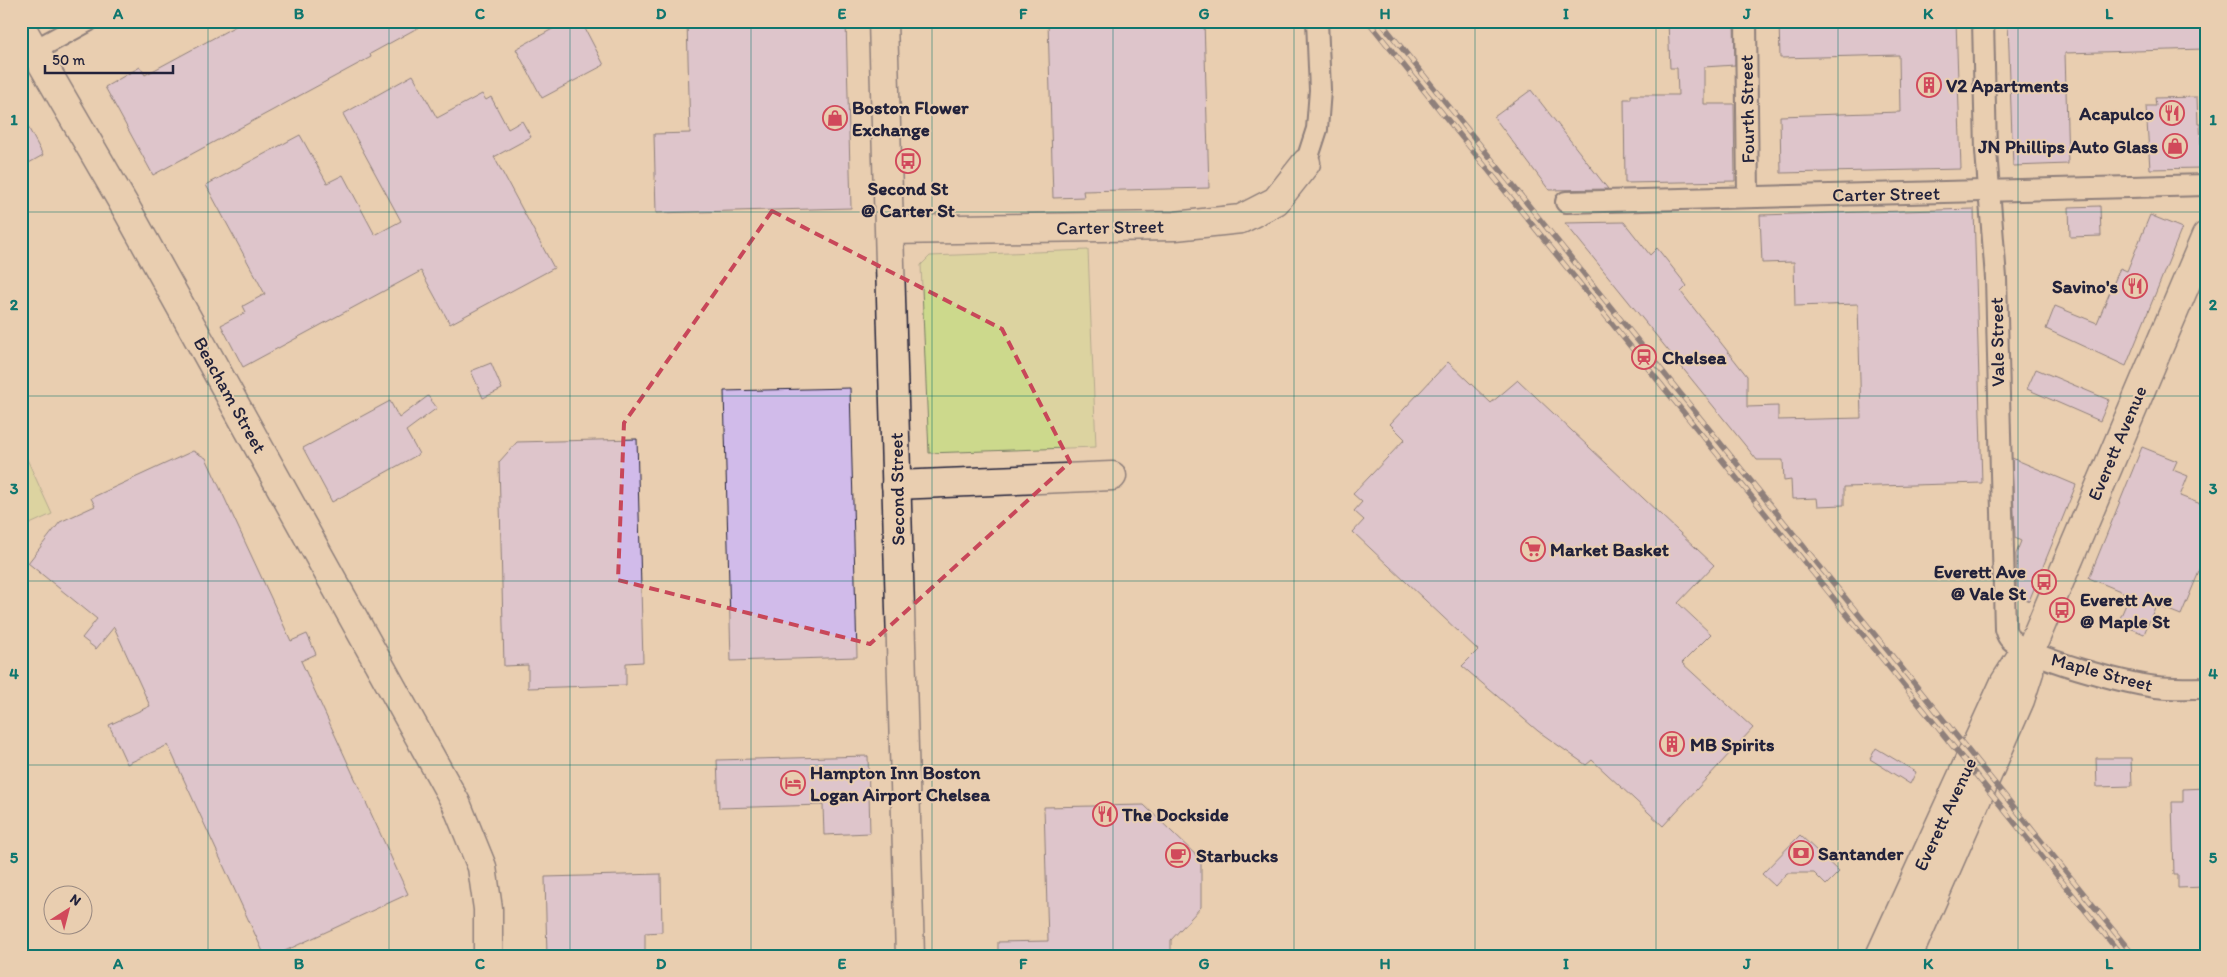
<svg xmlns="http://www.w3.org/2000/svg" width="2227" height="977" font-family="Itim,sans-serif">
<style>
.green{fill:#ccd98c;stroke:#777e64}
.building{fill:#d1bbea;stroke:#22223b}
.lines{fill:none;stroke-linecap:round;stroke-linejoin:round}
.minor-casing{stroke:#22223b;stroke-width:24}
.secondary-casing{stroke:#22223b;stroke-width:31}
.primary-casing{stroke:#22223b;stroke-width:31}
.minor{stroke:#e9ceb0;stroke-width:20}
.secondary{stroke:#e9ceb0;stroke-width:28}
.primary{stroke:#e9ceb0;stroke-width:28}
.rail-casing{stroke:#22223b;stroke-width:5.5}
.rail{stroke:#e9ceb0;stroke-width:4;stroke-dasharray:11;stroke-linecap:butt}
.marked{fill:none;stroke:#c84759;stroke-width:4;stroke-dasharray:10 6;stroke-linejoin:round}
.grid{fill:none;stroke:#0f766e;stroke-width:1;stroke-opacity:0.55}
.labels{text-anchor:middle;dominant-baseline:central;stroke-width:4;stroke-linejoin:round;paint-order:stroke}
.poi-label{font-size:19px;font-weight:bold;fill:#22223b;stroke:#e9ceb0;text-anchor:start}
.street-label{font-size:19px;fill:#22223b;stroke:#e9ceb0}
.neatline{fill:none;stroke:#0f766e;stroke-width:2}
.grid-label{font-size:16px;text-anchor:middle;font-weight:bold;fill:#0f766e}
</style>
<rect width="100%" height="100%" fill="#e9ceb0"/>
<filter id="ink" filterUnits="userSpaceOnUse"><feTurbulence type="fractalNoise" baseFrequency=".02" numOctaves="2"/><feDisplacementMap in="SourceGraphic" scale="10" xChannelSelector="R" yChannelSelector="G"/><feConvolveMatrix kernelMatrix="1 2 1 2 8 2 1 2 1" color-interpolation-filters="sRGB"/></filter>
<g filter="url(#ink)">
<g class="green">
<path d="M1088,250L1096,447L929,453L921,265L930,256Z"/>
<path d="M21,446L52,514L21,528Z"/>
</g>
<g class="building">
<path d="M245,21H430L370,54L371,57L153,175L105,87L140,67L145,75Z"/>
<path d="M567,21H581L604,65L542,98L516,49Z"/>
<path d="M687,21H846L851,208L656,213L654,134L690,133Z"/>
<path d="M1048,21H1204L1209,188L1083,191L1084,197L1053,198Z"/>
<path d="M1668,21H1734L1735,65L1704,67V104H1734L1735,181L1625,183L1624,99H1631V95H1678L1677,68H1670Z"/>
<path d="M1779,21H1956L1961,169L1781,173L1780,116L1900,112L1899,55L1780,58Z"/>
<path d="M2008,21H2206V45H2204V49L2065,53L2068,164L2013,166Z"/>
<path d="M413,75L437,118L482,94L486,100L491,97L508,129L522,121L531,137L494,157L554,268L450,324L421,271L243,367L221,325L246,312L243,306L265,294L206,185L300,135L327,183L343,175L375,235L401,221L343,114Z"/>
<path d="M1531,90L1608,189L1549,190L1494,117Z"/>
<path d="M2197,97L2198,124H2200L2202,168L2150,169L2146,106H2156L2155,98Z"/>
<path d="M21,114L43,155L27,164L21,152Z"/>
<path d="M2100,206L2101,236L2070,237L2069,207Z"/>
<path d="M1974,209L1982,483L1844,487V505L1818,506L1817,498L1792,499L1791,480L1784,481L1783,460H1757L1565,223L1624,222L1650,255L1657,248L1687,286L1681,292L1747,376V407L1778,406V420L1861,418L1858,304L1795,306L1794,262L1762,263L1760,215Z"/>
<path d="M2150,215L2182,228L2126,366L2046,329L2055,306L2097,323L2120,268L2127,271Z"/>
<path d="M1448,362L1491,403L1518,380L1714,565L1678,603L1711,634L1682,663L1753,728L1663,826L1592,760L1586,765L1538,731L1462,666L1478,650L1353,532L1364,520L1354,511L1362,502L1353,494L1405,439L1390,424Z"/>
<path d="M491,363L502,389L483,398L471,371Z"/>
<path d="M2036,369L2109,400L2100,421L2027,389Z"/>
<path d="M850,388L857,657L731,661L724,391Z"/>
<path d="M428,396L437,408L406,431L419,454L332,502L303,448L390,401L399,418Z"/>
<path d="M637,439L643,662L626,663V685L528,688V665L504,666L499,462L517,442Z"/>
<path d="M2142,447L2177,461L2173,470L2188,476L2180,496L2206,506V555L2181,615L2156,605L2144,634L2118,623L2130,595L2089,578Z"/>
<path d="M193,451L206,458L291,641L307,634L316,654L301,661L408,894L274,956H265L168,745L127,764L109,725L150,706L114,627L96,649L82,638L97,619L28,563L60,522L95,506L91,498Z"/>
<path d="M2012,458L2076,485L2029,601L2017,596L2016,554L2021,541L2015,538Z"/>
<path d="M1876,748L1916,772L1910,784L1870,759Z"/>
<path d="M868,756L870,833L824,835L823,805L719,808L717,760Z"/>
<path d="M2096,758H2131L2132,786L2097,787Z"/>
<path d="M2206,788V887L2178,888V875H2174L2172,802H2183V789Z"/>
<path d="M1144,805L1201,860V907L1171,940V956H998V942L1048,941L1044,807Z"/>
<path d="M1800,835L1839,872L1826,885L1814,873H1787L1775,886L1762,874Z"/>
<path d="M661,874L662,932L645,933V956H547L545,877Z"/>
</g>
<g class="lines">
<defs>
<g id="minor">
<path d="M1746,21L1748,197"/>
<path d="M1983,21L1986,151L1996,278L2005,629C2006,632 2007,636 2010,639C2030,659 2126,683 2156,687C2172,689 2189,688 2206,688"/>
<path d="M35,50L88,21"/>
<path d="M1306,163L1317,129L1320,90L1317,21"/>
<path d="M1566,202L2206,185"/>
</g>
<g id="secondary">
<path d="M883,21L910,956"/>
<path d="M21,27L126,208L456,803L482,867L488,909V956"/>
<path d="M890,230L1175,226L1241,219L1276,201L1306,163"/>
<path d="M896,485L1112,476"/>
</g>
<g id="primary">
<path d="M1880,956L2005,682L2019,660L2030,651"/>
<path d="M1908,956L2020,700L2029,672L2030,651L2206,236"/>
</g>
</defs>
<use href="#minor" class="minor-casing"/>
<use href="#secondary" class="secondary-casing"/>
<use href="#primary" class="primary-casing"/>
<use href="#minor" class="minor"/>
<use href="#secondary" class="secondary"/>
<use href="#primary" class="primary"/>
<defs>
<g id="rail">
<path d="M1368,21L2122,956"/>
<path d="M1380,21L2134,956"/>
</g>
</defs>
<use href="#rail" class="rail-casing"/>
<use href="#rail" class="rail"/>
</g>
</g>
<path d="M0 0H2227V977H0ZM772,211L1002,329L1070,462L870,644L618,580L624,423Z" fill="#e9ceb0" fill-opacity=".55" fill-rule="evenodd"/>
<path class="marked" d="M772,211L1002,329L1070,462L870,644L618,580L624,423Z"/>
<path class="grid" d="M208,21V956M389,21V956M570,21V956M751,21V956M932,21V956M1113,21V956M1294,21V956M1475,21V956M1656,21V956M1838,21V956M2018,21V956M21,212H2206M21,396H2206M21,581H2206M21,765H2206"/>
<defs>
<symbol id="building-ring" viewBox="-11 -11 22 22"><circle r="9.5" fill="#e9ceb0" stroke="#d1495b" stroke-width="1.5"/><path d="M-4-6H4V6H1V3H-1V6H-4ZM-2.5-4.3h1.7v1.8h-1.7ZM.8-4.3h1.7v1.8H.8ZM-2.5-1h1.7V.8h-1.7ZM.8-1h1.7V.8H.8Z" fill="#d1495b"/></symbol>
<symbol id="restaurant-ring" viewBox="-11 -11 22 22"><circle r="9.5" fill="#e9ceb0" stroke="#d1495b" stroke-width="1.5"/><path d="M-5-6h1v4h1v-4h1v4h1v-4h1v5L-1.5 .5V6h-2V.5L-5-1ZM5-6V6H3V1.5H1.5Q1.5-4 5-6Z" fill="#d1495b"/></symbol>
<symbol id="shop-ring" viewBox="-11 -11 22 22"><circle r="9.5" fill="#e9ceb0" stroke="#d1495b" stroke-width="1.5"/><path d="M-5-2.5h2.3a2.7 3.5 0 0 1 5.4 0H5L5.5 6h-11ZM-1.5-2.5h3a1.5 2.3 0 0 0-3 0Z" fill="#d1495b"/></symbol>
<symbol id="bus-ring" viewBox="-11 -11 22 22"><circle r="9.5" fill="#e9ceb0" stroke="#d1495b" stroke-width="1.5"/><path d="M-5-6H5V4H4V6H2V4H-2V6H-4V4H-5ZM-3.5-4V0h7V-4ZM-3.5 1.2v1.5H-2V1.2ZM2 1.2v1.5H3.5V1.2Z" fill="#d1495b"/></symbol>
<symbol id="station-ring" viewBox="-11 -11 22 22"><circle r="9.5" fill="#e9ceb0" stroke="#d1495b" stroke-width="1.5"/><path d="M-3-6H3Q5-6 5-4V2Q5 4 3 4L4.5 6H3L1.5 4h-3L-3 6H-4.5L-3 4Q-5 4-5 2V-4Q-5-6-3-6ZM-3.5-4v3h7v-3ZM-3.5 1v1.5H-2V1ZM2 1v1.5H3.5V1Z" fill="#d1495b"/></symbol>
<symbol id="supermarket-ring" viewBox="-11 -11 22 22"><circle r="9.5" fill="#e9ceb0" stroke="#d1495b" stroke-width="1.5"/><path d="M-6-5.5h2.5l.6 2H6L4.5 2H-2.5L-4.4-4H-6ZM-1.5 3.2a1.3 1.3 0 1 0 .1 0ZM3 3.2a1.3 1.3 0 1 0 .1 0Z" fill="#d1495b"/></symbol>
<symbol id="hotel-ring" viewBox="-11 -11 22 22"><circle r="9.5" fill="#e9ceb0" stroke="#d1495b" stroke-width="1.5"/><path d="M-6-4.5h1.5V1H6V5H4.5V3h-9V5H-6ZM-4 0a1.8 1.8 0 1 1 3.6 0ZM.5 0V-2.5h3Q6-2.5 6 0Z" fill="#d1495b"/></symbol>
<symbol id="bank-ring" viewBox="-11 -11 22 22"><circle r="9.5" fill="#e9ceb0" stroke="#d1495b" stroke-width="1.5"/><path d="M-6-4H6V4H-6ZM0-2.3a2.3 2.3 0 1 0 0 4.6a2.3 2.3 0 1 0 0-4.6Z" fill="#d1495b"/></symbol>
<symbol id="cafe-ring" viewBox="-11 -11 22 22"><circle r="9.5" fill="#e9ceb0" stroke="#d1495b" stroke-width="1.5"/><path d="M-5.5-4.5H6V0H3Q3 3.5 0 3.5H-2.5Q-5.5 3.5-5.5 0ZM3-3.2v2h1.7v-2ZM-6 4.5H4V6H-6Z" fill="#d1495b"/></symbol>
</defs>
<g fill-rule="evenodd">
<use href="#building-ring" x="1915" y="71" width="28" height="28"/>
<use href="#restaurant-ring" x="2158" y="99" width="28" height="28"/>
<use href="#shop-ring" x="821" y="104" width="28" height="28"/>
<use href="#shop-ring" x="2161" y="132" width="28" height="28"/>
<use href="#bus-ring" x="894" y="147" width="28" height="28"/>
<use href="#restaurant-ring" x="2121" y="272" width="28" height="28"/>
<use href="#station-ring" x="1630" y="343" width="28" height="28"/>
<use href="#supermarket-ring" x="1519" y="535" width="28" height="28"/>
<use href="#bus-ring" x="2030" y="568" width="28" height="28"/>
<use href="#bus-ring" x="2048" y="596" width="28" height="28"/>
<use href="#building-ring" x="1658" y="730" width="28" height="28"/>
<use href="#hotel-ring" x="779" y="769" width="28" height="28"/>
<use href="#restaurant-ring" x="1091" y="800" width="28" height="28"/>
<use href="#bank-ring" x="1787" y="839" width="28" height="28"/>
<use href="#cafe-ring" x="1164" y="841" width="28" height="28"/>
</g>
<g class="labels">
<g class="poi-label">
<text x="1946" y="85">V2 Apartments</text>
<text x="852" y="107">Boston Flower<tspan x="852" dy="22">Exchange</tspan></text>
<text x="2154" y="113" text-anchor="end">Acapulco</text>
<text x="2158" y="146" text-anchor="end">JN Phillips Auto Glass</text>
<text x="908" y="188" text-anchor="middle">Second St<tspan x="908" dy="22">@ Carter St</tspan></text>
<text x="2118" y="286" text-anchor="end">Savino's</text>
<text x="1662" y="357">Chelsea</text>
<text x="1550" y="549">Market Basket</text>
<text x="2026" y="571" text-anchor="end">Everett Ave<tspan x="2026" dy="22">@ Vale St</tspan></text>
<text x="2080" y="599">Everett Ave<tspan x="2080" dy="22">@ Maple St</tspan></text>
<text x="1690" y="744">MB Spirits</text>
<text x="810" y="772">Hampton Inn Boston<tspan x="810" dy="22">Logan Airport Chelsea</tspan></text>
<text x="1122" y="814">The Dockside</text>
<text x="1818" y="853">Santander</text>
<text x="1196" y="855">Starbucks</text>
</g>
<g class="street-label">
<text transform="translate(1747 109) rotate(-91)">Fourth Street</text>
<text transform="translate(1886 194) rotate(-1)">Carter Street</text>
<text transform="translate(1110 227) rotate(-1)">Carter Street</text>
<text transform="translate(1997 342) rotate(-91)">Vale Street</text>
<text transform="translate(230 395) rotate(61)">Beacham Street</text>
<text transform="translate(2117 443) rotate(-67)">Everett Avenue</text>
<text transform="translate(897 489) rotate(-91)">Second Street</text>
<text transform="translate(2102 672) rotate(15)">Maple Street</text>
<text transform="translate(1945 814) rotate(-65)">Everett Avenue</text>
</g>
</g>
<rect width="2227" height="977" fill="none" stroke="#e9ceb0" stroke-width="55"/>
<g transform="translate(68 910) rotate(36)"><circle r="24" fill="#e9ceb0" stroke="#998981"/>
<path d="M0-4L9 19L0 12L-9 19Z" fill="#d1495b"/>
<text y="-8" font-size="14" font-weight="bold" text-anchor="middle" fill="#22223b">N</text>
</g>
<path d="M45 65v8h128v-8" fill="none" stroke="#22223b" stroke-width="2.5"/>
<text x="52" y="65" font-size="15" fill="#22223b" stroke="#e9ceb0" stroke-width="4" paint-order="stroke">50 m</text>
<rect x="28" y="28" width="2172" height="922" class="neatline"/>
<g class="grid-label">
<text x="118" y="19">A</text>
<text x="299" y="19">B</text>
<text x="480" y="19">C</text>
<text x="661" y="19">D</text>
<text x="842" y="19">E</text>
<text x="1023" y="19">F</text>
<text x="1204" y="19">G</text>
<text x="1385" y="19">H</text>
<text x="1566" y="19">I</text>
<text x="1747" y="19">J</text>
<text x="1928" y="19">K</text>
<text x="2109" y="19">L</text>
<text x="14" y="125">1</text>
<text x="2213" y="125">1</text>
<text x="14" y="310">2</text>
<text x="2213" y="310">2</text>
<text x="14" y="494">3</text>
<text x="2213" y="494">3</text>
<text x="14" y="679">4</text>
<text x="2213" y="679">4</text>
<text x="14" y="863">5</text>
<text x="2213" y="863">5</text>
<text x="118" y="969">A</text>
<text x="299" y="969">B</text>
<text x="480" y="969">C</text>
<text x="661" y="969">D</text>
<text x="842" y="969">E</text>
<text x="1023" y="969">F</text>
<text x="1204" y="969">G</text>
<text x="1385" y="969">H</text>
<text x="1566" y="969">I</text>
<text x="1747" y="969">J</text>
<text x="1928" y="969">K</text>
<text x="2109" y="969">L</text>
</g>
</svg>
